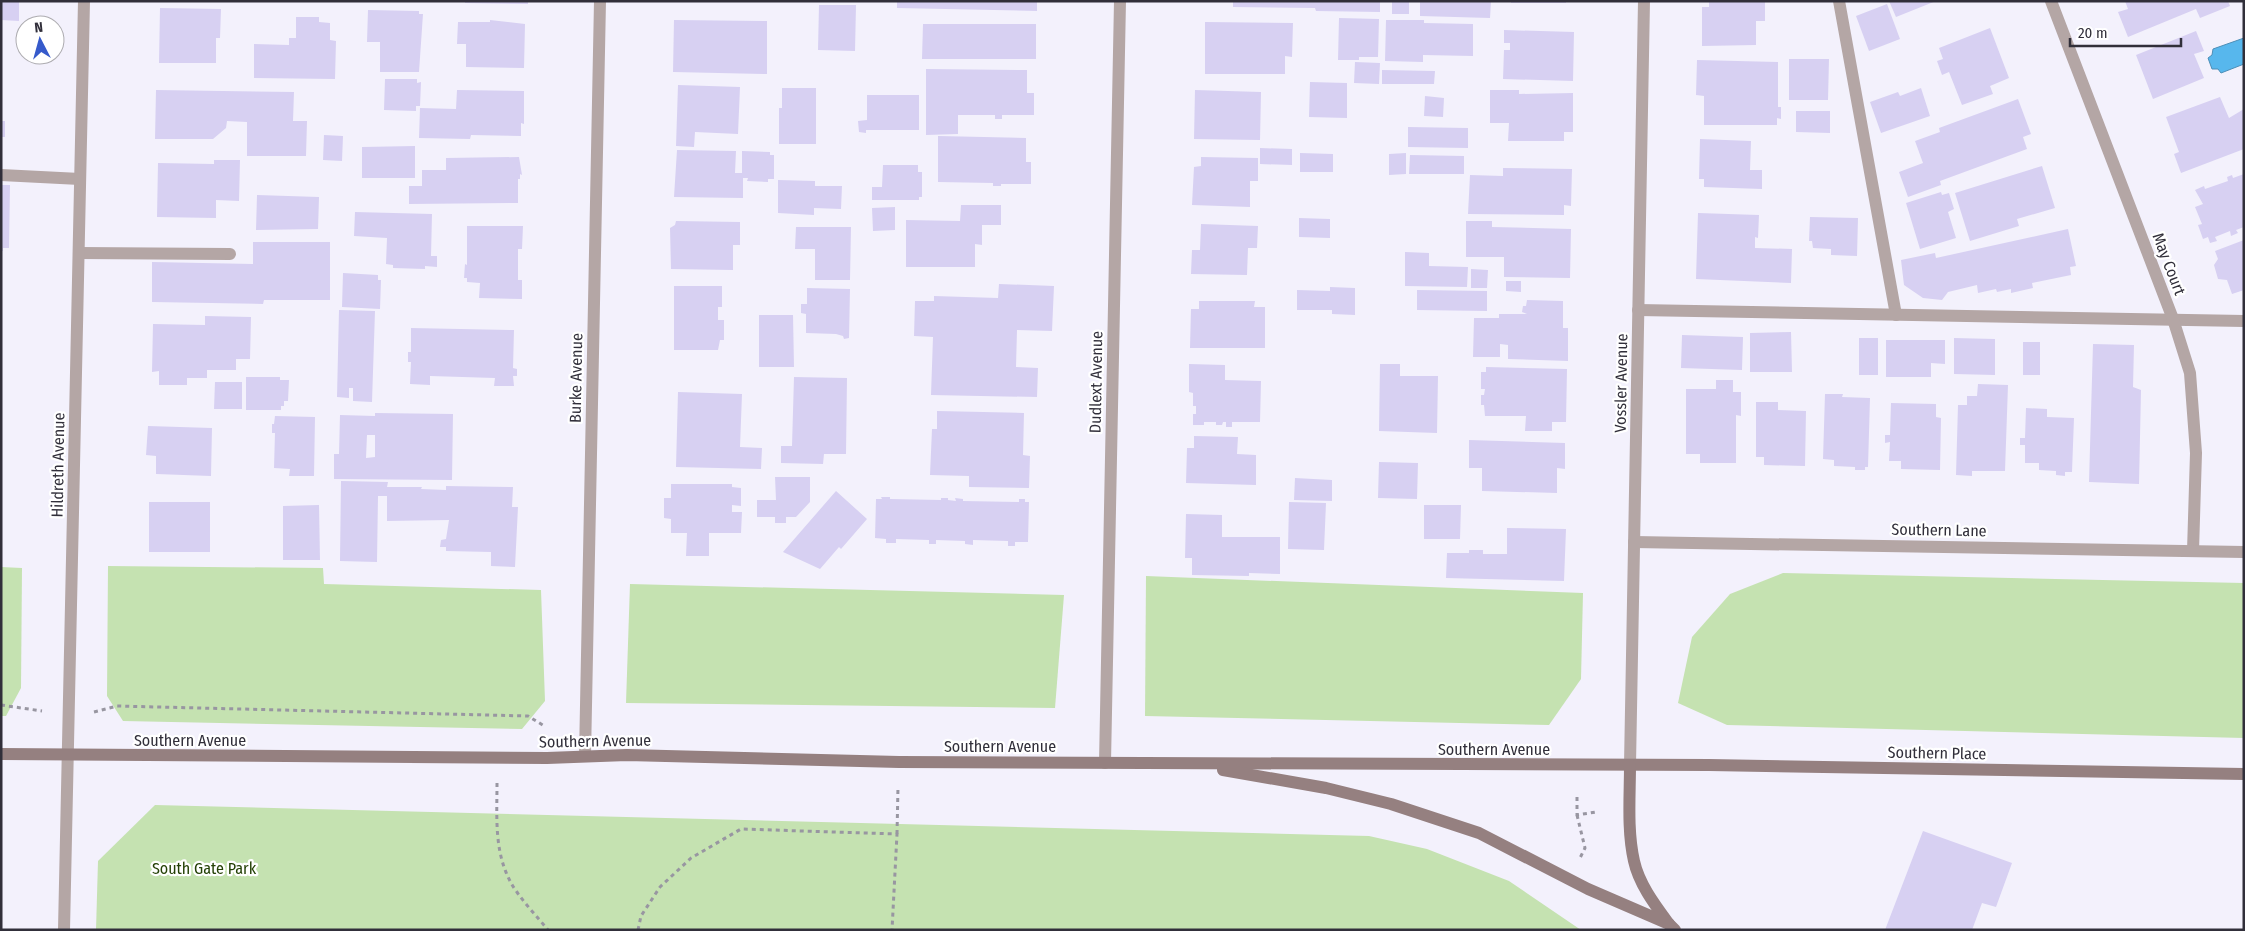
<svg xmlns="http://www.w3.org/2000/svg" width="2245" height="931" font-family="'Fira Sans Condensed',sans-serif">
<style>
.green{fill:#c5e2b1}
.water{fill:#57b7ed;stroke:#4c8eb7}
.building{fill:#d7d0f2;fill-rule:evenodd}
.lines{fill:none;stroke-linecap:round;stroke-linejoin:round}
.path{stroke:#9896a1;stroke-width:3;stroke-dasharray:4 4;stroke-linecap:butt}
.lane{stroke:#b4a6a5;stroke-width:12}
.street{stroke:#b4a6a5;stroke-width:12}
.secondary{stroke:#958080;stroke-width:12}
.labels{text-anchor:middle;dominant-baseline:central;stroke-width:4.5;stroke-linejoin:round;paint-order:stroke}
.street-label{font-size:16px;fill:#312f3a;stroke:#fff}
.park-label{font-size:16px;fill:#244106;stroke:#fff}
</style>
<rect width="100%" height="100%" fill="#f3f1fc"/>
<g class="green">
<path d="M108,566L323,568L324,584L541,590L545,701L522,729L123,721L107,696Z"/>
<path d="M1,567L22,568L21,688L6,716H1Z"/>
<path d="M1783,573L2244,583V738L1727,725L1678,703L1692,637L1730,594Z"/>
<path d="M1146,576L1583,593L1581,679L1549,725L1145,716Z"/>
<path d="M630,584L1064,595L1055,708L626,703Z"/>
<path d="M155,805L1369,836L1427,849L1509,881L1581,930H96L98,861Z"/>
</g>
<path class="water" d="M2244,38V64L2221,73L2218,69H2212L2208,58L2212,55L2213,49Z"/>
<g class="building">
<path d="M1,1H19V21L1,20Z"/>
<path d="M465,1H528V4L465,3Z"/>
<path d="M897,1H1037V11L897,8Z"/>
<path d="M1233,1H1380V12L1316,11L1315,8L1233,7Z"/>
<rect x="1392" y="1" width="17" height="13"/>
<path d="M1420,1H1491L1490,18L1420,16Z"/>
<rect x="1511" y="1" width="55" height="2"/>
<path d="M1709,1H1765V21H1756V45L1702,46V7H1709Z"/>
<path d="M1889,1H1936L1896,17Z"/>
<path d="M2125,1H2228L2230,6L2200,18L2196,9L2128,37L2118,12L2128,9Z"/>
<path d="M1887,4L1900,39L1869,51L1856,16Z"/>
<path d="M819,5H856L855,51L818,50Z"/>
<path d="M160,8L221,9L220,38H216V63H159Z"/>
<path d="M368,10L419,11V14H423L419,72H380V42H367Z"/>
<path d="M296,17H319V22L330,23V40L336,41L335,79L254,78V44L289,45V38H296Z"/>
<path d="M1339,18L1379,19L1378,57H1359V60H1338Z"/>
<path d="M490,20L525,24L524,68L466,67V44H457L458,22H490Z"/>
<path d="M674,20L767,21V74L673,72Z"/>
<path d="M1386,20H1424V23L1473,24V56L1423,55V62L1385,61Z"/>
<path d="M1205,22L1293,23L1292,57L1285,56V74H1205Z"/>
<path d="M923,24H1036V59H922Z"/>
<path d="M1990,28L2009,78L1990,86L1993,94L1962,105L1949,72L1942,75L1937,61L1943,59L1939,48Z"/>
<path d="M1504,30L1574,32L1573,81L1503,79L1504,50H1510V43H1504Z"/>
<path d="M2196,31L2204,51L2194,54L2204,78L2153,99L2136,55Z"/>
<path d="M1789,59H1829L1828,100H1789Z"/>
<path d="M1697,60L1778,62V107H1781V119L1777,118V125H1704V96L1696,95Z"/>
<path d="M1355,62L1380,63L1379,84L1354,83Z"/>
<path d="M926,69L1027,70V93H1034V115H1002V119H995V115H958V134L926,135Z"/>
<path d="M1382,70L1435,71L1434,84H1382Z"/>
<path d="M385,79H417V83L421,82L420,106H416V111L384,110Z"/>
<path d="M1310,82L1347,83V118L1309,117Z"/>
<path d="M678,85L740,87L738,134L695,132L694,147L676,146Z"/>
<path d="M782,88H816V144H779V108H782Z"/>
<path d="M1921,88L1930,116L1881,133L1870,102L1898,92L1900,96Z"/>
<path d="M156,90L294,92L293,121H307L306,156H247V122L227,121L226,128L213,139H155Z"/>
<path d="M457,90L524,91V124L521,123V136L471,135L470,139L419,138L420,108L456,109Z"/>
<path d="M1195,90L1261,92L1260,140L1194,139Z"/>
<path d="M1490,90H1519V94L1573,93V132H1564V141H1508L1509,123H1490Z"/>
<path d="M867,95H919V130H866V133L859,132L858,121L867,120Z"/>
<path d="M1425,96L1444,98L1443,117L1424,116Z"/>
<path d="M2220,97L2229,118L2244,109V149L2181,173L2174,154L2179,152L2166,117Z"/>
<path d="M2018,99L2031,134L2023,137L2027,149L1940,181L1941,185L1908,197L1899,172L1923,163L1915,141L1940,132L1939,128Z"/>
<path d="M1796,111H1830V133L1796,132Z"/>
<rect x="1" y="121" width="4" height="16"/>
<path d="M1408,127L1468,128V148L1408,147Z"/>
<path d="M324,135L343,136L342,161L323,160Z"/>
<path d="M938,136L1026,138V162H1031V184H1001V186H993V183L938,182Z"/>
<path d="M1700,139L1751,141L1750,170H1762V189L1704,187V179H1699Z"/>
<path d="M415,146V178H362V147Z"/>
<path d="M1260,148L1292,149V165L1260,164Z"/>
<path d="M677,150L736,151L735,173H742V151L770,152V155H774V179H768V182L747,181L748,178H743V198L674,197Z"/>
<path d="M1300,153L1333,154V172H1300Z"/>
<path d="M1406,153V174L1389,175V154Z"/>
<path d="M1410,155L1464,156V174H1409Z"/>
<path d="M519,157L522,175L520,174V179H518V203L409,204V186H422V170H446V158Z"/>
<path d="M1201,157L1258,158V181H1250V207L1192,205L1194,167L1201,166Z"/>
<path d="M214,160H240L239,201L216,200V218L157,217L158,163L214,164Z"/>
<path d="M883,165H918V172H922V197H919V200H872V187H882Z"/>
<path d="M2042,166L2055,208L2017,219L2019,226L1970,241L1955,193Z"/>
<path d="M1503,168L1572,169L1571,206L1564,205V215L1468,214L1470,175L1503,176Z"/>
<path d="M2244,174V227L2236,230L2238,233L2231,236L2230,231L2215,237L2217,241L2210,243L2208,237L2203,239L2198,225L2202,224L2195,207L2203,204L2195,190L2204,186L2205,189L2228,181L2227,177L2232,175L2233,178Z"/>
<path d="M778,180L815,181V186H842L841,209L814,208V215L778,213Z"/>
<path d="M1,185H10L9,248H3V251H1Z"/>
<path d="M1941,192L1942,195L1949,193L1954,209L1948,212L1956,238L1920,249L1906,203Z"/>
<path d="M257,195L319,197L318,229L256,230Z"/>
<path d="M961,205H1001V225H982V245L975,244V267H906V220L960,221Z"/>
<path d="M895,207V230L873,231L872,208Z"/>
<path d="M355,212L432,214L431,256H437V267L425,266V269L393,268V265L386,264L387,238L354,236Z"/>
<path d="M1698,213L1759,215L1758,238L1755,237V248L1792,249L1791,283L1696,279Z"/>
<path d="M1810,217L1858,218L1857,256L1831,255V249L1813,248L1812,241H1809Z"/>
<path d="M1299,218L1330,219V238L1299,237Z"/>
<path d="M676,221L740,222V245H733V270L671,269L670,228L675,225Z"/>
<path d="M1466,221H1492V227L1571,229L1570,278L1504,277V257H1466Z"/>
<path d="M1201,224L1258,226L1257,248H1248L1247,275L1191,274L1192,250H1200Z"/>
<path d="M467,226H523L522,249H518V280H522V299L479,298L480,283L467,282V278H464L465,264L467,265Z"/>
<path d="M796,227H851L850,280H815V249H795Z"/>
<path d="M2068,229L2076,266L2070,267L2071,275L2032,283L2033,288L2011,293V289L1997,292L1996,289L1978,293L1977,285L1948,292L1942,300L1923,298L1904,285L1901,260L1935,253L1936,258Z"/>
<path d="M2244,240V290L2232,294L2227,280L2218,279L2214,265L2218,259L2215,251Z"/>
<path d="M253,242H330V300H264L263,304L152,302V262L253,264Z"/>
<path d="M1405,252L1429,253V266L1468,267L1467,287L1405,286Z"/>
<path d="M1471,269L1488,270L1487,288H1471Z"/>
<path d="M343,273L378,275V280H381L380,309L342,307Z"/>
<path d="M1506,281H1521V292L1506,291Z"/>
<path d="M999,284L1054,286L1052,331L1017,330L1016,367L1038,368L1037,397L931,395L933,337L914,336L915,301H934V296L998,298Z"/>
<path d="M674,286H722V307H718V320H724V340H720L718,350H674Z"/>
<path d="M1330,287L1355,288V315L1332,314V310H1297V290L1330,291Z"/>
<path d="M807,288L850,289L849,338L844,339L843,336L836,334L806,333V314L801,313V304H807Z"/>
<path d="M1417,290L1487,291V311L1417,310Z"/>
<path d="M1527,300L1563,301V328H1568V361L1508,359V345L1500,344V357H1473L1474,318H1499V314H1527L1522,312L1523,306H1526Z"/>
<path d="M1199,301H1255L1254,307H1265V348H1190L1191,309H1199Z"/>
<path d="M339,310L375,311L372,402L353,401V388H349V398L337,397Z"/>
<path d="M759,315H793L794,367H759Z"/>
<path d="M205,316L251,317L250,359H236V370H207V378H187V385H159V371L152,372L153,324L205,325Z"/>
<path d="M411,328L514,330L513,368L517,369V376H513L514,386H494L495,378L430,376V385L410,384L411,362H408V352H411Z"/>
<path d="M1791,332L1792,372H1750V333Z"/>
<path d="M1682,335L1743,337L1742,370L1681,368Z"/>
<rect x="1859" y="338" width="19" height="37"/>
<path d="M1954,338L1995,339V375L1954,374Z"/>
<path d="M1886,340H1945V364L1931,363V377H1886Z"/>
<rect x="2023" y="342" width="17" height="33"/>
<path d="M2093,344L2134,345L2133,387L2141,390L2139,484L2089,482Z"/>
<path d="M1189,364L1225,365V380L1261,381L1260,422H1232V427H1226V422H1223L1222,425H1216V422H1204V425H1193V414H1196V406H1193V393L1189,392Z"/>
<path d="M1380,364H1400V376H1438L1437,433L1379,431Z"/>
<path d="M1486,367L1567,369L1566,422H1552V431H1525L1526,416H1485L1484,405H1481V395H1484L1485,389H1481V372H1486Z"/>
<path d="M246,377H280V380H289L288,401H284V406H281V410H246Z"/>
<path d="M794,377L847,378L846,454H824L823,464L781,463V446H792Z"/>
<path d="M1716,380H1733V392H1741V416L1736,415V463H1700V454H1686V389H1716Z"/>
<path d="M215,382H242V409H214Z"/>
<path d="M1978,384L2008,385L2005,471H1972V476L1956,475L1958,405H1967V396H1977Z"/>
<path d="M678,392L742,394L740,447L762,448L761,469L676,467Z"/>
<path d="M1825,394H1843L1842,397L1870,398L1868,467H1865V470H1855V467L1834,466V460L1823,459Z"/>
<path d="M1756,402H1778V410L1806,411L1805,466L1764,465V457H1756Z"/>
<path d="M1891,403L1936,404V417L1941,418L1940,470L1901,469V461H1889L1890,442L1885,443V435H1890Z"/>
<path d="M2026,408L2047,409V417L2074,418L2072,472H2065V476L2056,475V471L2039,470V463H2025V445H2020V438H2025Z"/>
<path d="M937,411L1024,413L1023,455L1030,456L1029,488L969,487V476L930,475L932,429H937Z"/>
<path d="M375,413L453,414L452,480L334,479V454H339L340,415L375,416ZM367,435H375V457L366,458Z"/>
<path d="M275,416L315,417L314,476H289L290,469L274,468L275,433H272V424H274Z"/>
<path d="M148,426L212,428L211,476L156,474V456L146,455Z"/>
<path d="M1194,436L1238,437L1237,454L1256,455V485L1186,483L1187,448H1194Z"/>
<path d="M1469,440L1565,443V469L1557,468V493L1482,491V468H1469Z"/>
<path d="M1379,462L1418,463L1417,499L1378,498Z"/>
<path d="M775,477H810V502L796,517H786V523H775V517H757V500H776Z"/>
<path d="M1295,478L1332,480V501L1294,500Z"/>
<path d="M341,481L388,482L387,487H422L421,489L446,490V486L513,487L512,507H518L515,567L491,566V552L446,551V547H440L441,540L446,539L449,520L387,521V496H378L377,562L340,561Z"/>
<path d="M671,484H732V487L741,488V506L732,505V512H742L741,533H709V556H686L687,533H671V519L664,518V498H671Z"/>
<path d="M836,491L867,519L841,549L839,547L820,569L783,552Z"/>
<path d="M881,497H890V499L941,500V498H948V500L956,501L955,498L963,499V501L1019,502V499H1025V502H1029L1028,542H1015V546H1008V541L973,540V545L965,544V541L936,540V544H929V540L896,539V543H886V539L875,538L876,499H882Z"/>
<rect x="149" y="502" width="61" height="50"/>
<path d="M1289,502L1326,503L1324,550L1288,549Z"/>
<path d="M319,505L320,560H283V506Z"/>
<path d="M1424,505H1461L1460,539H1424Z"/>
<path d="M1186,514L1222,515V537H1280V574L1249,573V576L1192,575V558H1185Z"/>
<path d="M1507,528L1566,529L1564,581L1446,578L1447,553H1469V550H1483V554H1507Z"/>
<path d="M1923,831L2012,863L1996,907L1982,903L1972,930H1885Z"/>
</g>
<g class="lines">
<g class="path">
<path d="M1,705L42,711"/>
<path d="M94,712L117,706L528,716L546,727"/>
<path d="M497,783C497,817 494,850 510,881C519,898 536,915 548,930"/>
<path d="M1577,797V815L1596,812"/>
<path d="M1577,815L1585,848L1580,858"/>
<path d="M897,834L898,787"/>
<path d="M638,930L641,916L660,887L691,858L741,829L897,834L892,930"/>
</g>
<g class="lane">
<path d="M1839,1L1896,315"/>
<path d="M1,175L80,179"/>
<path d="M79,253L230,254"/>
<path d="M1638,310L2244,321"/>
</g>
<g class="street">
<path d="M2051,1L2173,319L2190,373L2196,453L2193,551"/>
<path d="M1634,542L2244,552"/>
<path d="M585,756L600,1"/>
<path d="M1105,763L1120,1"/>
<path d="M1630,765L1644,1"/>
<path d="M64,930L84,1"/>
</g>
<g class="secondary">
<path d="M1,754L547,758L627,755L899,762L1709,765L2244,774"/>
<path d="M1630,765C1630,796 1627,830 1634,861C1639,884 1655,905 1669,924"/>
<path d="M1223,770L1326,788L1391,804L1479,833L1588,889L1669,924L1675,930"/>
</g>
</g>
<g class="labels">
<g class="street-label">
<text transform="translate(2169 264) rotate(69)">May Court</text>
<text transform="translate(576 378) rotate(-89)">Burke Avenue</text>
<text transform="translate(1096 382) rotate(-89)">Dudlext Avenue</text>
<text transform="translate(1621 383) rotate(-89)">Vossler Avenue</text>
<text transform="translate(58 465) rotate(-89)">Hildreth Avenue</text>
<text transform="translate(1939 530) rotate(1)">Southern Lane</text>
<text x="190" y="740">Southern Avenue</text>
<text transform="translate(595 741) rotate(-1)">Southern Avenue</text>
<text x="1000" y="746">Southern Avenue</text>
<text x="1494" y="749">Southern Avenue</text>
<text transform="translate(1937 753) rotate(1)">Southern Place</text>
</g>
<g class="park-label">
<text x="204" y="868">South Gate Park</text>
</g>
</g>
<rect width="2245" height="931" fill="none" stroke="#312f3a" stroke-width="5"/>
<g transform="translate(40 40) rotate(354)"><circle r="24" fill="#ffffff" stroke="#adacb0"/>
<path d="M0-4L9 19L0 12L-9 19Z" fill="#365acb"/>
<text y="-8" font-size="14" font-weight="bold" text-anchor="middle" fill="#312f3a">N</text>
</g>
<path d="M2070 38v8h111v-8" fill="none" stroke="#312f3a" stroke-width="2.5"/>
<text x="2078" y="38" font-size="15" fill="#312f3a" stroke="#ffffff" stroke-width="4" paint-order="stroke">20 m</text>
</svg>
